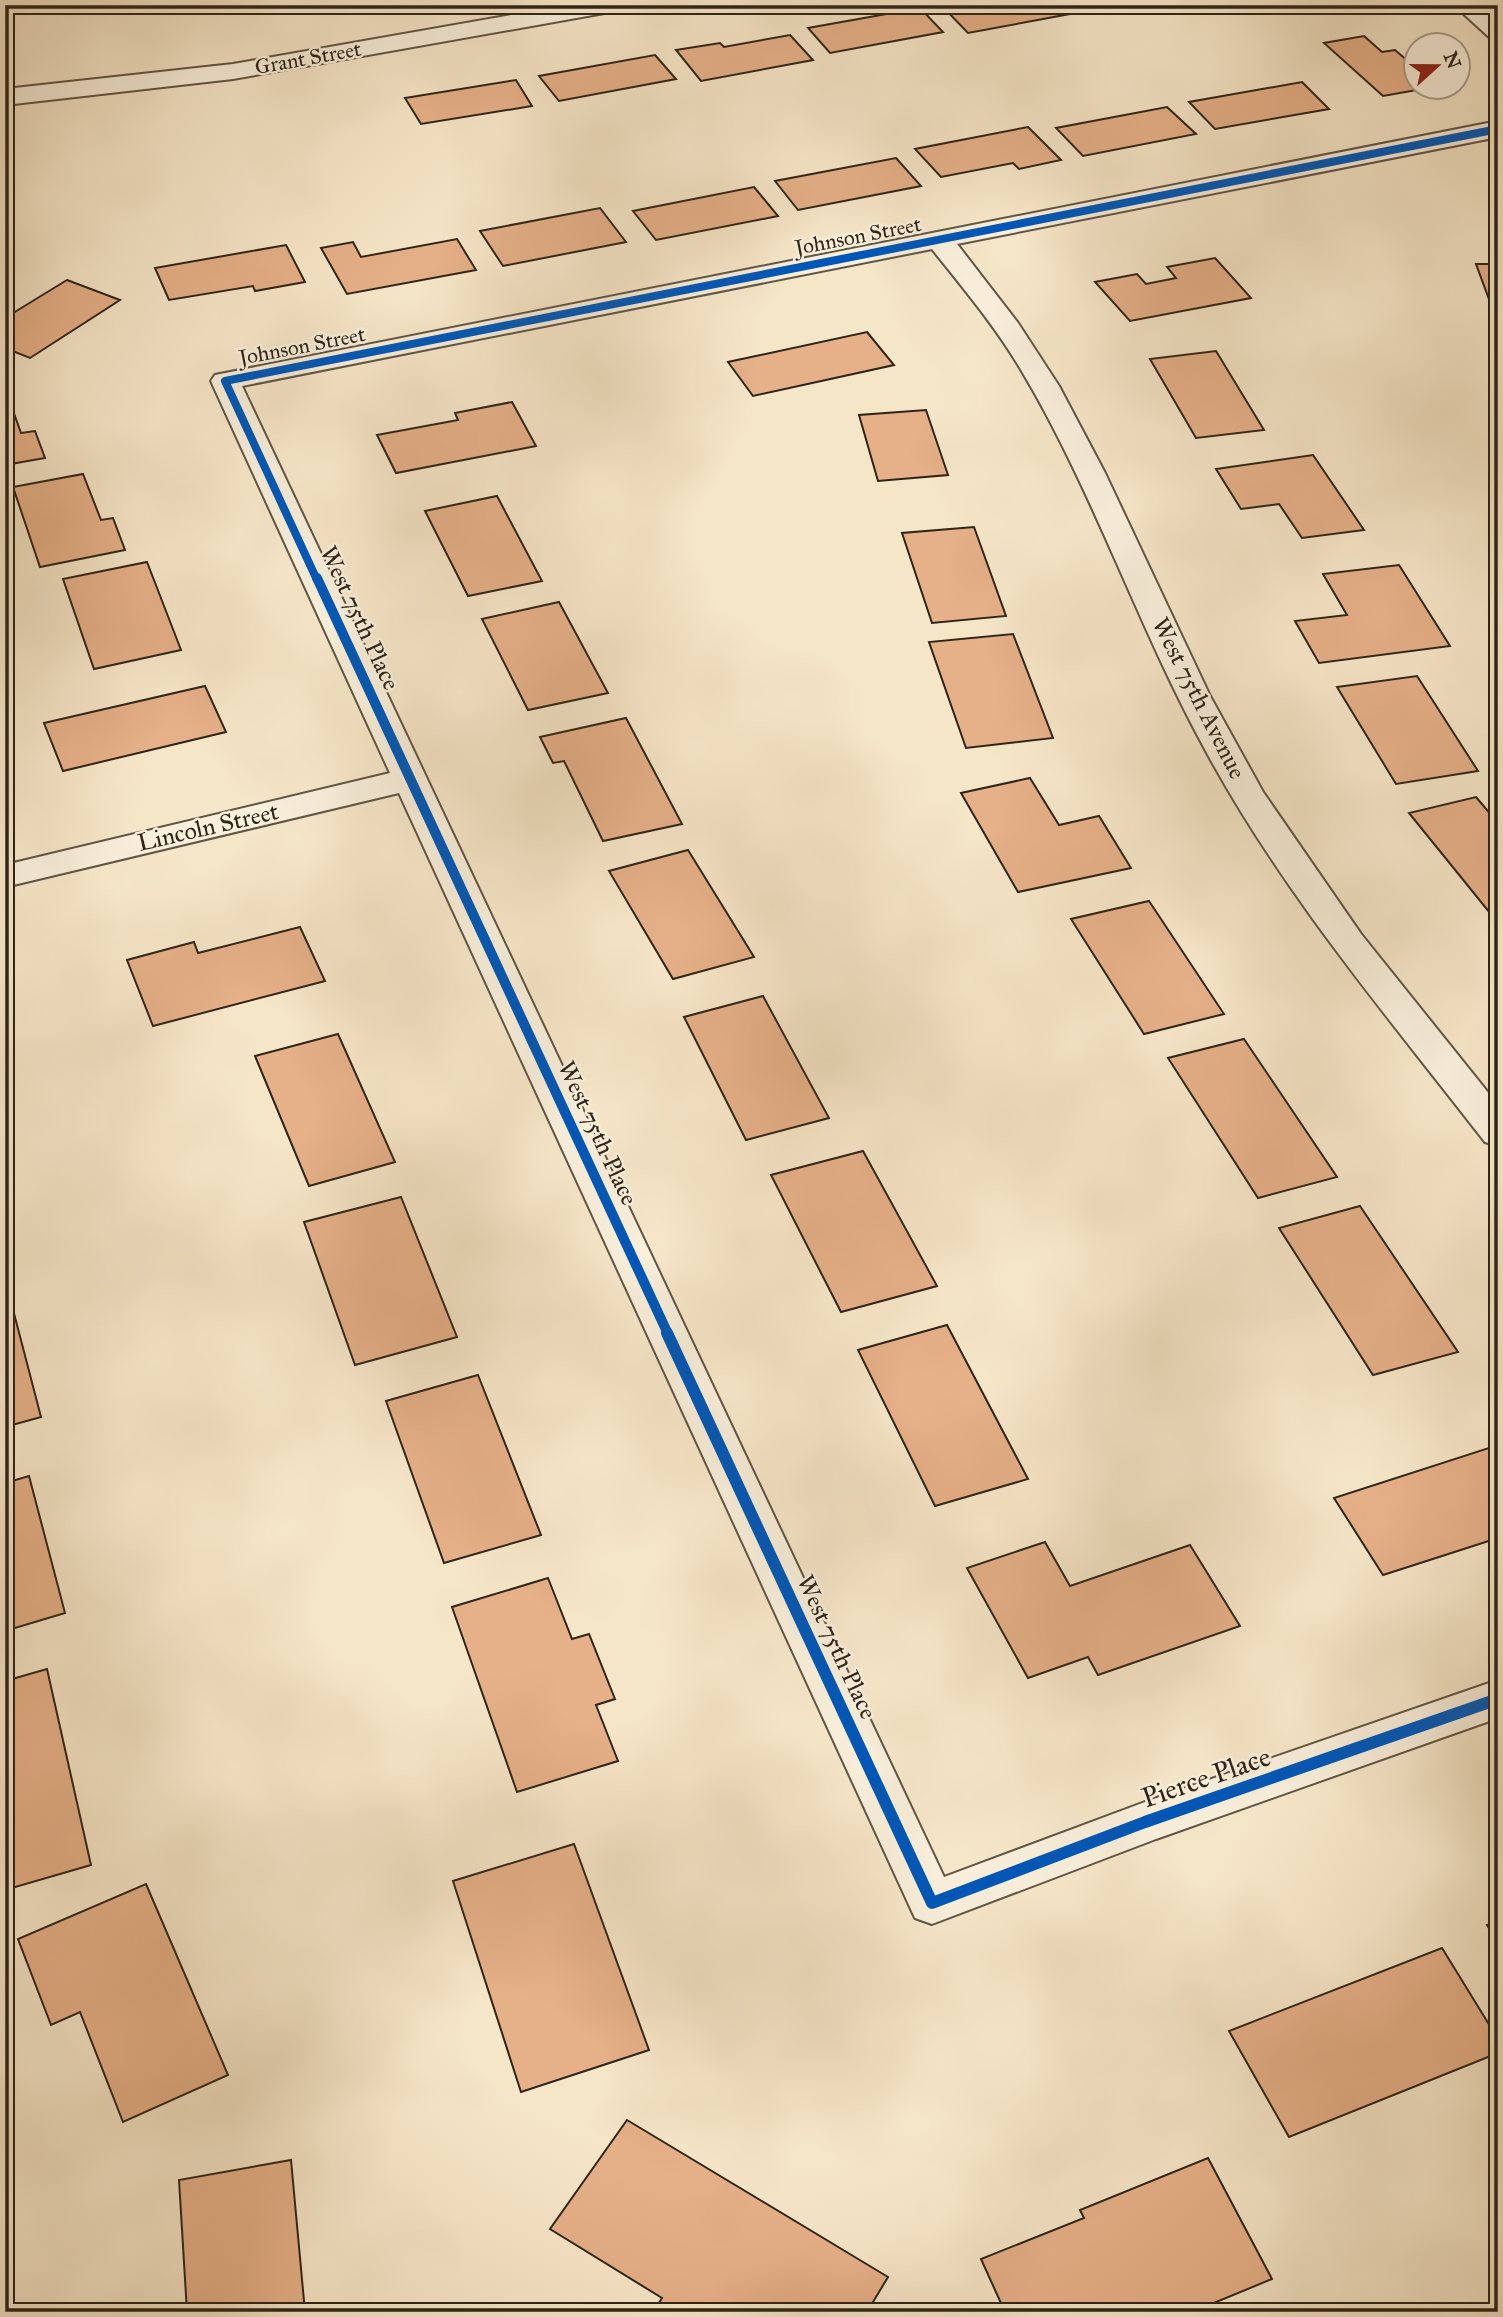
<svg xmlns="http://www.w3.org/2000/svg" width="1503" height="2317" font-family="'IM FELL Great Primer',serif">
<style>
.building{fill:#e6b088;stroke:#2e2518;stroke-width:2}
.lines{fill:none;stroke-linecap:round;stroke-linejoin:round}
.minor-casing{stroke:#605544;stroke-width:4}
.minor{fill:#f9efdb;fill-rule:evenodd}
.cycleway-far2-casing{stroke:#f9efdb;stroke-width:11}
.cycleway-far1-casing{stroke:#f9efdb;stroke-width:14}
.cycleway-casing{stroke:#f9efdb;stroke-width:17}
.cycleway-far2{stroke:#0057b8;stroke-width:8}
.cycleway-far1{stroke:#0057b8;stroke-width:10}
.cycleway{stroke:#0057b8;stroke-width:12}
.labels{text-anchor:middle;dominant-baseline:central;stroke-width:5;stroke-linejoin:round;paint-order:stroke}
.far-street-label{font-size:21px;fill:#2e2518;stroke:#f9efdb}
.street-label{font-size:24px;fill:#2e2518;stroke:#f9efdb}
.near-street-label{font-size:28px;fill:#2e2518;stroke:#f9efdb}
</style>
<rect width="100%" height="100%" fill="#f6e6c8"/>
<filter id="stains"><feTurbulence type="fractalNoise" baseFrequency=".00286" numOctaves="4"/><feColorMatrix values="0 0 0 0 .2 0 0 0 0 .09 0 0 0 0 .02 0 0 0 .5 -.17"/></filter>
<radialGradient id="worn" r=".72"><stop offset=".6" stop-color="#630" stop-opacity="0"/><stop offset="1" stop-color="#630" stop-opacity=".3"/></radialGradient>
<g class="building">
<path d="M941,5H1067L1075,13L968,33Z"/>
<path d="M920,8L943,32L830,53L808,28Z"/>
<path d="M790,35L813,60L701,81L676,50L720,43L724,47Z"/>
<path d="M1364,36L1382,52L1395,50L1416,68V88H1428L1383,96L1324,43Z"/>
<path d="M655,55L676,79L559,101L539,76Z"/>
<path d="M516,80L532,106L421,124L405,98Z"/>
<path d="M1302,82L1329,109L1215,129L1189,102Z"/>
<path d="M1167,107L1196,134L1083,156L1056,128Z"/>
<path d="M1028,127L1061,160L1019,169L1013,163L941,177L915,149Z"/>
<path d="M896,158L921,186L798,210L775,181Z"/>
<path d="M754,187L778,216L656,240L633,211Z"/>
<path d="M600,208L626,242L503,266L480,231Z"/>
<path d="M457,239L476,270L347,294L321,248L353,242L361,257Z"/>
<path d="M286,245L305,282L255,291L253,286L169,300L155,268Z"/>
<path d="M1215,258L1251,298L1130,321L1095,282L1137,274L1146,284L1176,278L1167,267Z"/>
<path d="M1476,264H1498V321H1497Z"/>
<path d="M67,280L120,300L30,358L5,348V318Z"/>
<path d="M867,332L894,365L753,396L728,362Z"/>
<path d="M1216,351L1264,430L1196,438L1150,359Z"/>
<path d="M5,388L21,433L35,431L45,458L5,465Z"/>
<path d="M512,402L536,446L396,473L377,435L458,420L455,413Z"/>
<path d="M926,410L948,475L878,481L859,415Z"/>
<path d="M1313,455L1364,530L1302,538L1279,504L1241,509L1216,469Z"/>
<path d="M83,474L101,520L113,518L125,550L40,567L13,487Z"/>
<path d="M497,496L542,581L468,596L425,511Z"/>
<path d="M974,527L1006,616L932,623L902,533Z"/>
<path d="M147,562L181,650L94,669L63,579Z"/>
<path d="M1399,565L1450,646L1319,663L1295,621L1347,615L1323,574Z"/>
<path d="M559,602L608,693L528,710L482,619Z"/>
<path d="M1013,634L1053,738L966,748L929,642Z"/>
<path d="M1417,676L1478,771L1396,784L1337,687Z"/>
<path d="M205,686L226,732L63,771L44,723Z"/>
<path d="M626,718L682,824L603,841L564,761L553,763L540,737Z"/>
<path d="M1030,778L1059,825L1099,816L1131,868L1018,892L961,793Z"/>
<path d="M1476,797L1498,823V923L1409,813Z"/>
<path d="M688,850L754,957L673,979L609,871Z"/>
<path d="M1149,901L1224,1014L1144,1034L1071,919Z"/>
<path d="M300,927L325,981L153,1026L127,960L194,942L198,953Z"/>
<path d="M763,996L829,1118L746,1140L684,1017Z"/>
<path d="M338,1034L395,1162L309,1186L255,1056Z"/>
<path d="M1244,1039L1337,1177L1258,1198L1168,1058Z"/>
<path d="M863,1151L937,1286L841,1312L771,1175Z"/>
<path d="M401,1197L457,1337L355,1365L304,1222Z"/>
<path d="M1360,1206L1458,1352L1373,1375L1279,1228Z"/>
<path d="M10,1298L41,1417L5,1427V1300Z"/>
<path d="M947,1325L1028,1479L935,1506L858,1350Z"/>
<path d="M478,1375L541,1535L444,1563L386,1401Z"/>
<path d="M1498,1445V1538L1383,1575L1334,1498Z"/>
<path d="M29,1476L65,1613L5,1631V1483Z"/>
<path d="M1045,1542L1070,1586L1190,1545L1240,1626L1098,1675L1088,1657L1028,1678L967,1568Z"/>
<path d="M548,1578L572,1639L589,1634L615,1699L596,1705L618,1761L517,1792L452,1607Z"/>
<path d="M47,1669L91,1865L5,1890V1681Z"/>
<path d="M574,1844L649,2050L521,2092L453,1881Z"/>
<path d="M146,1884L228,2075L123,2122L80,2012L51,2025L18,1939Z"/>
<path d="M1498,1921V1943L1487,1925Z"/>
<path d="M1442,1948L1498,2039V2053L1289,2137L1229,2031Z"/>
<path d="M627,2120L888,2277L867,2312H653L662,2298L550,2229Z"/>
<path d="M1208,2158L1272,2279L1192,2312H1005L981,2259L1084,2218L1080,2210Z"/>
<path d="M291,2160L305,2312H187L179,2180Z"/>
</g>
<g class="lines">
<defs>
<g id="minor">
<path d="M568,5H622L618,10L610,12L233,79L5,105V89L233,64Z"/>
<path d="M1454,5H1481L1498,19V39L1489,37Z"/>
<path d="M1498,121V137L957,244L1018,323L1059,386L1105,473L1210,696L1263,792L1361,934L1498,1105V1146L1485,1142C1384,1012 1277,886 1200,740C1135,619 1091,486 1020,368C995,326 963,288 932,249L242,386L944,1877L1145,1802L1498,1680V1718L1156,1839L932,1924L915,1918L399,793L5,887V865L390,773L211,381L215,375Z"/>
</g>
</defs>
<use href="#minor" class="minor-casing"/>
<use href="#minor" class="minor"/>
<defs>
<path id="cycleway-far2" d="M317,580L225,381L1498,129"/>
<path id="cycleway-far1" d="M317,578L668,1334"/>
<path id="cycleway" d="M667,1333L932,1903L1145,1822L1498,1699"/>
</defs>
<use href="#cycleway-far2" class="cycleway-far2-casing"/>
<use href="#cycleway-far1" class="cycleway-far1-casing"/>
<use href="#cycleway" class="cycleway-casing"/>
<use href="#cycleway-far2" class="cycleway-far2"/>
<use href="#cycleway-far1" class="cycleway-far1"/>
<use href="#cycleway" class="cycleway"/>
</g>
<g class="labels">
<g class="far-street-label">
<text transform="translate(308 58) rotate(-10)">Grant Street</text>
<text transform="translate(858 236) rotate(-11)">Johnson Street</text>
<text transform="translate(302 346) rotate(-11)">Johnson Street</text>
</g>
<g class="street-label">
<text transform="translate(360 618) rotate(65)">West 75th Place</text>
<text transform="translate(1199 698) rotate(63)">West 75th Avenue</text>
<text transform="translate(208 827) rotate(-13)">Lincoln Street</text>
<text transform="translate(598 1133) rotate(65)">West 75th Place</text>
<text transform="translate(837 1647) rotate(65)">West 75th Place</text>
</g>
<g class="near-street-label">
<text transform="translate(1206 1777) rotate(-19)">Pierce Place</text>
</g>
</g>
<rect width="1503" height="2317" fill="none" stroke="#f6e6c8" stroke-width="28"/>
<rect x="7" y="7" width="1489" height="2303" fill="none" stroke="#2e2518" stroke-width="3.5"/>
<rect x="14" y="14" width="1475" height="2289" fill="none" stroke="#2e2518" stroke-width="2"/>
<g transform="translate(1437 66) rotate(69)"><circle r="33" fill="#f9efdb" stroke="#a89e8d" stroke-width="2"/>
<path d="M0-5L12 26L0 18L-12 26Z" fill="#8f2418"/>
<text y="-10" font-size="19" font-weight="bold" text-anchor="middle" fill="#2e2518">N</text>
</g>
<rect width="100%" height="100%" filter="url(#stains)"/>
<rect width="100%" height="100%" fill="url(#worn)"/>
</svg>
